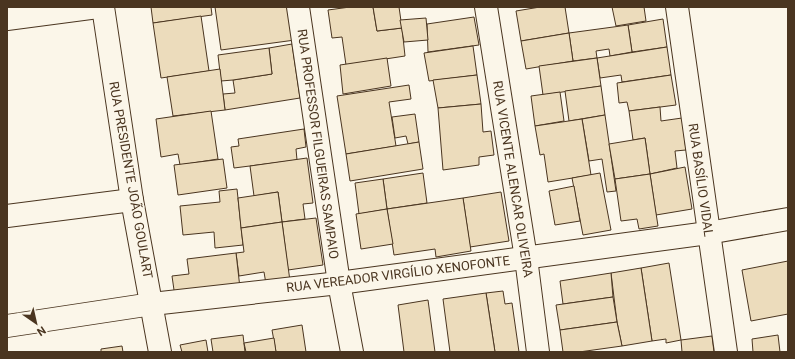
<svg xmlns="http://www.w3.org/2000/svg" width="795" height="359" font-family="Roboto,sans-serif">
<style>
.building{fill:#ecdcbc;stroke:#4a3520}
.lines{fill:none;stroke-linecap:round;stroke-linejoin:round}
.minor-casing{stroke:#4a3520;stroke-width:24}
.minor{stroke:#fbf6e9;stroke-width:22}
.labels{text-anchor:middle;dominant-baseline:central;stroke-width:3;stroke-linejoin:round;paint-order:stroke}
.street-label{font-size:13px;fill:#4a3520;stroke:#fbf6e9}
</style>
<rect width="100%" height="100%" fill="#fbf6e9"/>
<g class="building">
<path d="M151,7H211L212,15L153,23Z"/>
<path d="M215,7H289L295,40L221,50Z"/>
<path d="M350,7H373L377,31L402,28L405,56L346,65L342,37L332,38L328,10Z"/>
<path d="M373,7H399L402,28L377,31Z"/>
<path d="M540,7H565L569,33L521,41L516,11Z"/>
<path d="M612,7H644L646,21L616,26Z"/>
<path d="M201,16L209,71L161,78L153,23Z"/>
<path d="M474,17L479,45L428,52L427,24Z"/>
<path d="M426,18L428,40L404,42L400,20Z"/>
<path d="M663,19L667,47L632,52L628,25Z"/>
<path d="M628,25L632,52L610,56L609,49L596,51L597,58L573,61L569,33Z"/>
<path d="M569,33L573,61L526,69L521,41Z"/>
<path d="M292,44L300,98L225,110L223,94L235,93L233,80L272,74L269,48Z"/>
<path d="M473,46L477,75L429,81L424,53Z"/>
<path d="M667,47L671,75L622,82L621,75L600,78L597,58Z"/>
<path d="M269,48L272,74L233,80L221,81L218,55Z"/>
<path d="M387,58L391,86L343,94L340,65Z"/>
<path d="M597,58L601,86L543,95L539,66Z"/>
<path d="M220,69L225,110L173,116L167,77Z"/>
<path d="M477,75L481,104L438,108L433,80Z"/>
<path d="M671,75L676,105L629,111L627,102L619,103L617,83Z"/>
<path d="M409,85L411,99L389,102L396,146L346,154L337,96Z"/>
<path d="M601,86L605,115L569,121L565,91Z"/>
<path d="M560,92L564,121L535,126L531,96Z"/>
<path d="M481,104L483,132L491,131L494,155L479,157V165L443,170L438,108Z"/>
<path d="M660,107L661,121L682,118L686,150L675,151L677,168L650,174L645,138L633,140L629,111Z"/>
<path d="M211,111L218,159L180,165L178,154L161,157L156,119Z"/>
<path d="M415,114L419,142L408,144L406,136L395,138L392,117Z"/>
<path d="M605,115L616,191L607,192L602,159L589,161L582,119Z"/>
<path d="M582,119L591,175L548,182L544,154L540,155L535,126Z"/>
<path d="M304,129L306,147L296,149L297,160L234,168L231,147L239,146L238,139Z"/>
<path d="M645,138L650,174L615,179L609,144Z"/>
<path d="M419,142L423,169L350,181L346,154Z"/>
<path d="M307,158L313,203L303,204L305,219L282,222L278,192L254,196L250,166Z"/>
<path d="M223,159L227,188L178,195L174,165Z"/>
<path d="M685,167L692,209L656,215L650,174Z"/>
<path d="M423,173L427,203L387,209L383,179Z"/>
<path d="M600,173L611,230L583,235L572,178Z"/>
<path d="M650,174L658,226L639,229L637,219L621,221L615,179Z"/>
<path d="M383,179L387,209L359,214L355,183Z"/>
<path d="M574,186L580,221L555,225L549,191Z"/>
<path d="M237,189L243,245L215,248L214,232L183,235L180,206L220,202L219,191Z"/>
<path d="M278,192L282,222L241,228L238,198Z"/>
<path d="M501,192L509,241L470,247L463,198Z"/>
<path d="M463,198L471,251L436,257L435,249L394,255L387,209Z"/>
<path d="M387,209L393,244L361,249L356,214Z"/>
<path d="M316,218L323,265L288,270L282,222Z"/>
<path d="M282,222L290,281L266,284L264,272L239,276L236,253L244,252L241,228Z"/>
<path d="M236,253L240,288L175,297L172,276L189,274L187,259Z"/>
<path d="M788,261V314L751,321L742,270Z"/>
<path d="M669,263L681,340L666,343V339L652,341L641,268Z"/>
<path d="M641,268L652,341L622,346L617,322L611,273Z"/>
<path d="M611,273L613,297L563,304L560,281Z"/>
<path d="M503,291L505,304L512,303L519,352H495L486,293Z"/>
<path d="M486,293L495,352H450L443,299Z"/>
<path d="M613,297L617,322L560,330L556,305Z"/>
<path d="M428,300L435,352H404L398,305Z"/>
<path d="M617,322L622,346L579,352H563L560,330Z"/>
<path d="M302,325L306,352H276L272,330Z"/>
<path d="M243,335L245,352H213L211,339Z"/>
<path d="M778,335L780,352H753L752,339Z"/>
<path d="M712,336L714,352H682L681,340Z"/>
<path d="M274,338L276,352H246L244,343Z"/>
<path d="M206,340L208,352H182L180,345Z"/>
<path d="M122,346L123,352H101V349Z"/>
</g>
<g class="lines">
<defs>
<g id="minor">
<path d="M103,7L132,200L160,352"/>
<path d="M298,7L339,283L352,352"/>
<path d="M486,7L526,258L538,352"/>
<path d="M677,7L726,352"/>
<path d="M7,19L98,7"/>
<path d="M7,216L132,200"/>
<path d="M7,326L152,304L339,283L708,233L788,219"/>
</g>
</defs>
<use href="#minor" class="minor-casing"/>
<use href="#minor" class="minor"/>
</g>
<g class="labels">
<g class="street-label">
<text transform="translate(318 144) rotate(82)">RUA PROFESSOR FILGUEIRAS SAMPAIO</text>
<text transform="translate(513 179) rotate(81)">RUA VICENTE ALENCAR OLIVEIRA</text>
<text transform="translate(131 180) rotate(80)">RUA PRESIDENTE JOÃO GOULART</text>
<text transform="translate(701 180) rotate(82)">RUA BASÍLIO VIDAL</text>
<text transform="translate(398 274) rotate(-7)">RUA VEREADOR VIRGÍLIO XENOFONTE</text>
</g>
</g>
<rect width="795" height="359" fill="none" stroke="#4a3520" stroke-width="16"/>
<g transform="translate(36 323) rotate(146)" stroke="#fbf6e9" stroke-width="3" paint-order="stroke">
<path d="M0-3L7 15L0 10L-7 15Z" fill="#4a3520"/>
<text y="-6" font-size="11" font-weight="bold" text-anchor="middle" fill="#4a3520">N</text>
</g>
</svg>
